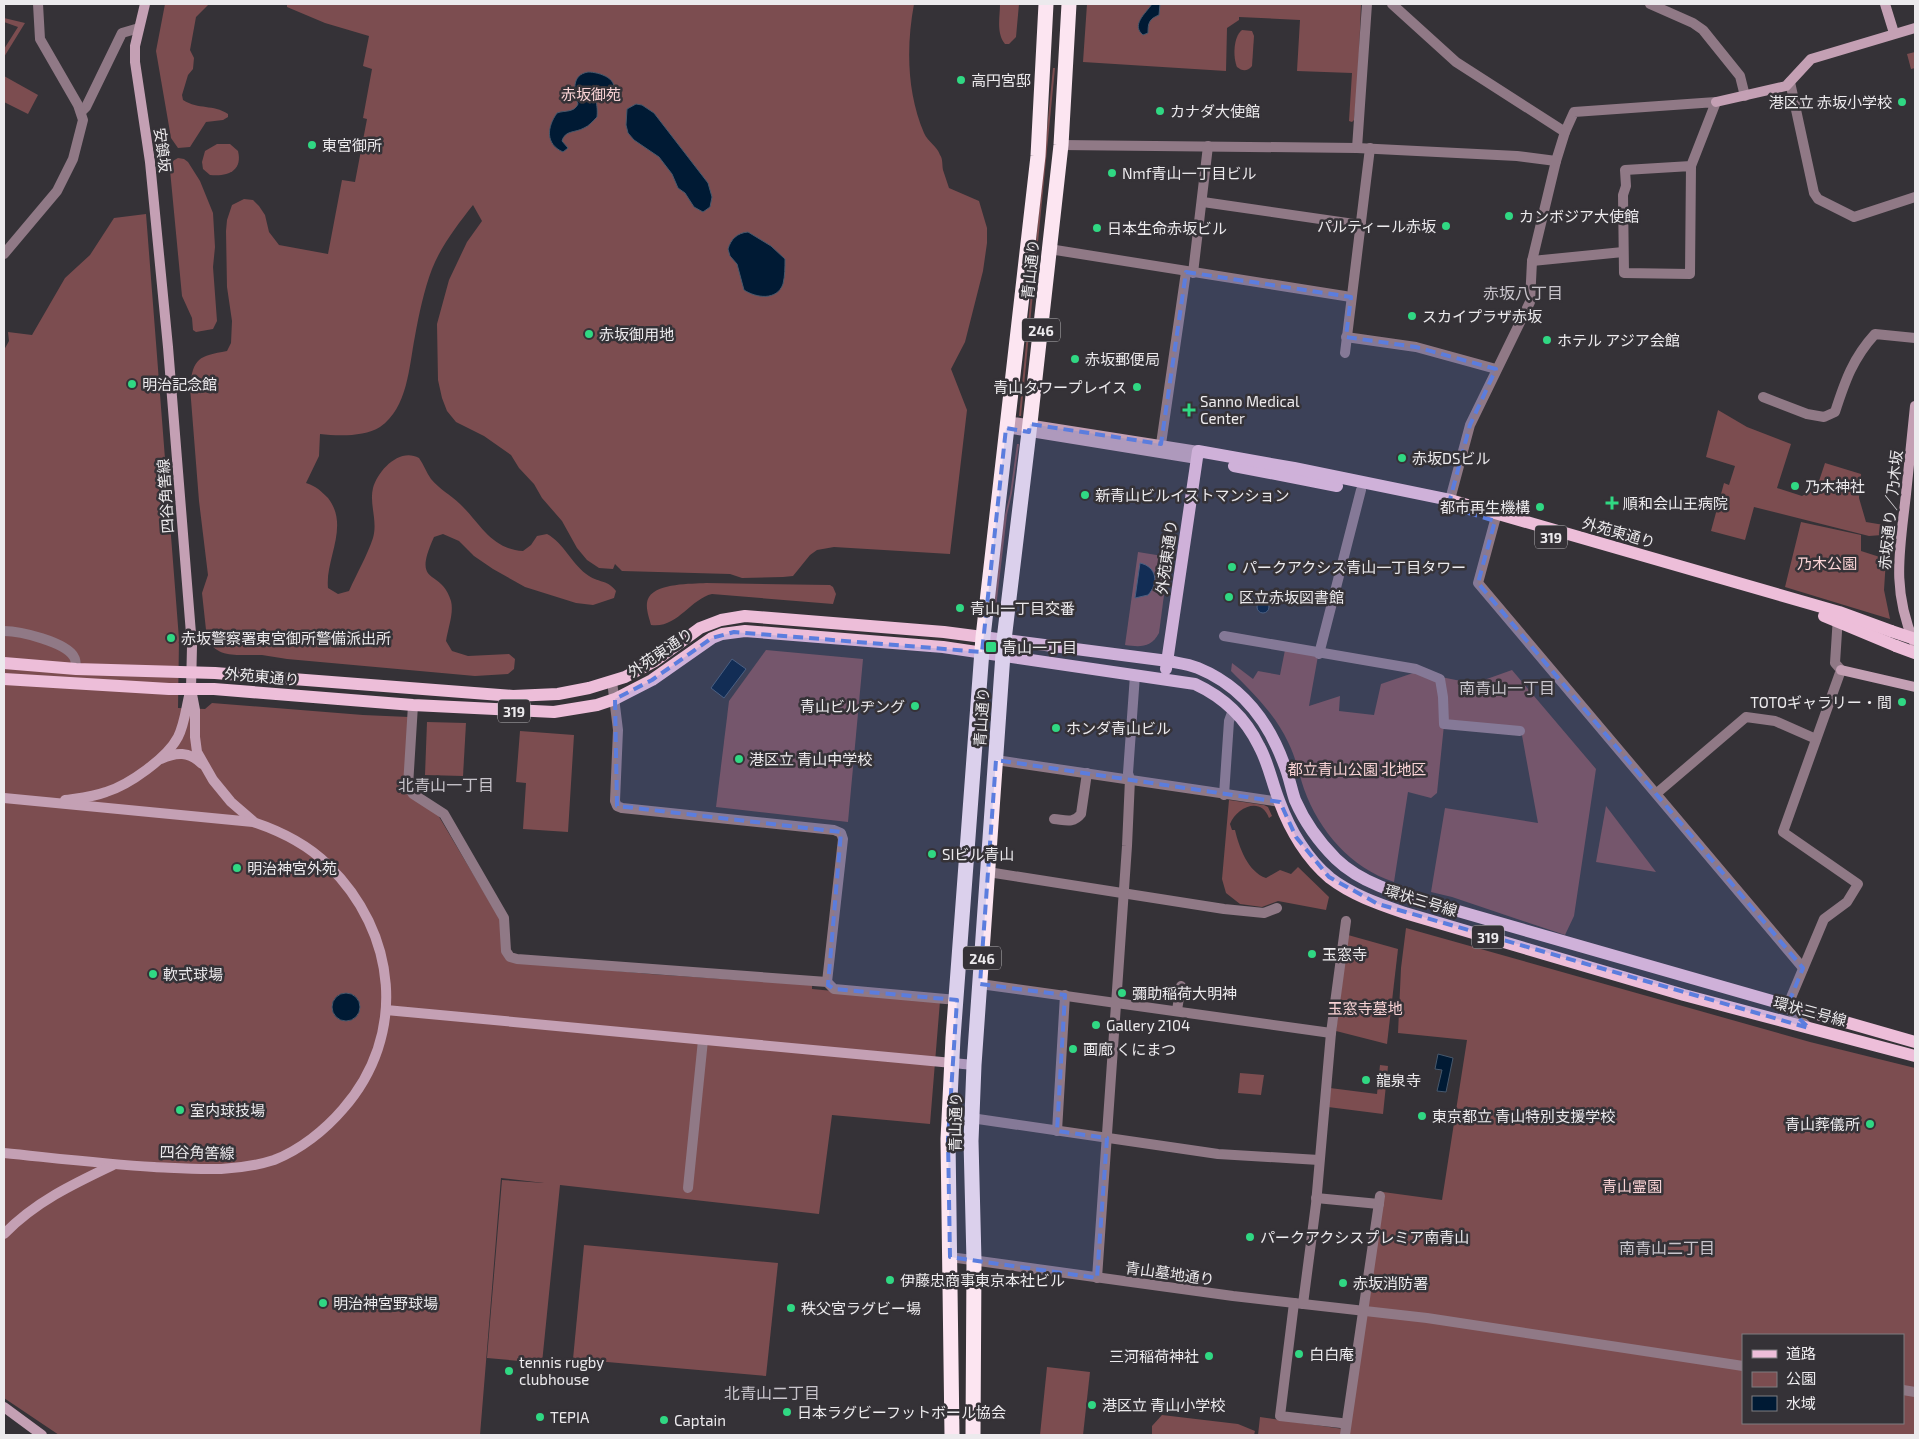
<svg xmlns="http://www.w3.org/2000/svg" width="1919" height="1439" font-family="'Exo 2','Noto Sans JP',sans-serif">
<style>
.green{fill:#7c4d50;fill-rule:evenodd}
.water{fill:#001a34;stroke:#47586c}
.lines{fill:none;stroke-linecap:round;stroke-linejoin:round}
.street{stroke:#907986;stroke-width:10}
.secondary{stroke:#c4a0b4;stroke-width:10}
.primary{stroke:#edbed9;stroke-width:12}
.highway{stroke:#fce5f1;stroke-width:15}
.primary-bridge{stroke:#edbed9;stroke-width:12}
.marked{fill:#5b7dde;fill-opacity:0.2;stroke:#5b7dde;stroke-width:4;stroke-dasharray:10 6;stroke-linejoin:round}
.poi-dot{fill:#30d883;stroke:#353237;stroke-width:2}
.labels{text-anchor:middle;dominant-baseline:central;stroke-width:5;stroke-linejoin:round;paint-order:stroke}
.shield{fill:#353237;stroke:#b5b3b6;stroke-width:1}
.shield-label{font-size:14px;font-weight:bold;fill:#eceaed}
.poi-label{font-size:15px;fill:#eceaed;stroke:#353237;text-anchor:start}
.park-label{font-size:15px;fill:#f9d3d5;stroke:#353237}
.street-label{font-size:15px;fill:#eceaed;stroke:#353237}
.neighbourhood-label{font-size:16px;fill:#c8c4cb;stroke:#353237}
</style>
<rect width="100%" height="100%" fill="#353237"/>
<g class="green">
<path d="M165,4H209L196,17L190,50L194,58L193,69L188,75L182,95L183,100C199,110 213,104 228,114V117L223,120L206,122L190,147L178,148L171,138L156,51Z"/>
<path d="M287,4H914C906,47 907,93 924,133C928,142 937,146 940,155C943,159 942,165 943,170C945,176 947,182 949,188L979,201L987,228V243L983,271L965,342L951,369L967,410L950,554L834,547L817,550L810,555L793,576L783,577L742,578L730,574L622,571L615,564L613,569L599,568L587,560L577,548L562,521L542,498L534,484L519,468L511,455L484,436L456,422L447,411L442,398L438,380L437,324L449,280L467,242L482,221L473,205C458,224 441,246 432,269C424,290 419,314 415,336C409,366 408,408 380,427C364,437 338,436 320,434L319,456L306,483C316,486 321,491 328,498C350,526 325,559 328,588L338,594L349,591C357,573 367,556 373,538C378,521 369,504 373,488C378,470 400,447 419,458C424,465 426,472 431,479C439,489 451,495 460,504C481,524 491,549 523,551L531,545L537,536L547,534C564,543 572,565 589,576C600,583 608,580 616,591L614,598L593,605L576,603L525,587L493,569L474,556L459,541L443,534L434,537C411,588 441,567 451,601C454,613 448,628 446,641L452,651L468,656L509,654L515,659L514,669L508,674L475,676L287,659C279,658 270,656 262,655C242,654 218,660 207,639L202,593L208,575L199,501L190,387C193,358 199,356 227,351L231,343L232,321L227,287L226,231L227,220L232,205L244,199L253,200L259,206L265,215L269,232L279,245L328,254L342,180L355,182L367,119L363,118L372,69L363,66L369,36L325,23L287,7Z"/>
<path d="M1000,4H1019L1016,37L1009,44H1005C996,33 1000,17 1000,4Z"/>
<path d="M1087,4H1361L1358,80L1354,120L1352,122L1349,121L1352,73L1297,71L1300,20L1239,17V20L1227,28L1226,71L1083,62Z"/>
<path d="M4,18L25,23L4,57V49L18,27L4,22Z"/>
<path d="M1242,30L1252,31L1254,36L1252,66C1247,72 1242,71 1237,67C1233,58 1233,37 1242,30Z"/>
<path d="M1915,52V68L1911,69L1907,54Z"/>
<path d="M1053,68H1055L1021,416H1019Z"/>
<path d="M4,76L38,95L28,114L4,102Z"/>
<path d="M217,144H230L238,151C243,171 227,177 210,175L203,169L202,162L205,151Z"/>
<path d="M178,158L184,159L188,162L200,181L213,213L215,247L213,267L217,321L213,329L196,332L193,330L192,318L182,296L170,170L171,162Z"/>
<path d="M146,214L179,639L178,708L205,709L212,703L363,715L409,717L404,789L438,815L501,921L508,961L650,974L812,985V989L940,1001L930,1124L832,1115L819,1214L560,1185L542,1363L487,1358L502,1180L544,1183L501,1178L480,1435H59L4,1398V350L9,341L8,332L32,335L65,278L90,255L114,218Z"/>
<path d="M1718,410L1747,427L1791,444L1777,488L1802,496L1817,487L1825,463L1861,474L1859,498L1866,522L1884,525L1882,535L1869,536L1754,507L1745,540L1711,531L1724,483L1729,485L1735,466L1706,457Z"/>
<path d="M1017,444H1019L1012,493L1007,515L996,608L993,607L1003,523L1010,494Z"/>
<path d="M1801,522L1861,535V551L1886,559L1884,590L1890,619L1785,587Z"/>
<path d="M1138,552L1169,557L1159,633C1151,648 1140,647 1125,645Z"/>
<path d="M706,583L830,585L833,587L836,594L833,604L712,594C690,599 677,629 651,625C649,617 644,605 649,597C658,583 691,584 706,583Z"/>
<path d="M766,650L863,659L848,822L716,807L729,701Z"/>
<path d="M1285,650L1318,656L1309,706L1340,696L1339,711L1374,715L1381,684L1416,672L1461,681L1470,685L1512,670L1596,769L1574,916L1565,935L1452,897L1431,892L1445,808L1538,823L1521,730L1444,725L1437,793L1431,798L1408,792L1394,882C1351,868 1319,831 1304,789C1299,774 1296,758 1288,742C1275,714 1253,693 1231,671L1232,663L1253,679L1258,671L1280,675Z"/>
<path d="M427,722L466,723L463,776L425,775Z"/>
<path d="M520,731L574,735L568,832L523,829L526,783L516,782Z"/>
<path d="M1229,800L1264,805L1268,807L1272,816L1269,818C1261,796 1237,807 1230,824L1232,830H1235C1239,847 1248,872 1266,878L1280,870L1291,874L1298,867L1329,897L1326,910L1278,901L1262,907L1240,904L1226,893L1222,879Z"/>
<path d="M1606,806L1656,872L1596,862Z"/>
<path d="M1406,928L1810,1042L1915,1068V1435H1258L1260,1417L1350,1430L1383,1192L1442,1200L1467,1040L1398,1033L1401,968ZM1743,1335H1903V1423H1743Z"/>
<path d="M1348,935L1398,949L1387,1044L1336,1031Z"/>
<path d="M1380,1065L1388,1066L1383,1114L1328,1107L1330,1088L1377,1094Z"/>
<path d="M1240,1073L1264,1075L1261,1095L1238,1093Z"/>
<path d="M584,1245L778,1263L766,1376L573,1359Z"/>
<path d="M1047,1367L1090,1372L1083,1435H1040Z"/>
<path d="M1162,1415L1238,1424L1255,1431L1254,1435H1152V1426Z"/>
</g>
<g class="water">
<path d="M1152,4H1160L1159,15C1149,19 1148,23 1148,33L1143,35C1131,25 1145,14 1152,4Z"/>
<path d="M588,72C599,72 622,79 611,95C589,99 599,99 597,117C593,121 589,126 584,128C575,133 565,130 562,141L568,148L563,152C545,144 547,127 557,113C565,110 574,113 578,104C574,91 571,75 588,72Z"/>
<path d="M636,104L642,105L654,113L708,183L712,197L710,207L703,212L694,207L685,193L678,188L672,174L659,157L634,140L628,133L626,125L627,109Z"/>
<path d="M748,232L771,246L785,259C785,267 785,276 783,284C777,301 756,298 744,290L737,264L730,256L728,249C731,239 737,233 748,232Z"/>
<path d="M1140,563C1157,567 1159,583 1148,595L1135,598Z"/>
<circle cx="1263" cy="607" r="6"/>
<path d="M732,659L746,669L724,698L711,688Z"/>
<circle cx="346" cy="1007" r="14"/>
<path d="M1438,1054L1453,1058L1446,1092L1437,1091L1442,1070L1435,1069Z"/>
</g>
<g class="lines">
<g class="street">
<path d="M1392,4L1456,62L1565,132"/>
<path d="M1650,4L1693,23L1703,30L1740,76L1745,96"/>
<path d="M1790,82L1814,193L1818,199L1854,217L1915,197"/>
<path d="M81,112L86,107L122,33L139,28"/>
<path d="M1061,145L1357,148L1517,156L1556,161"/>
<path d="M1357,148L1367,4"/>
<path d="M1203,202L1361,225"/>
<path d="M1049,249L1351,297"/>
<path d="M4,254L57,191L73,159L83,120L78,105L40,39L38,4"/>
<path d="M1532,261L1623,252"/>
<path d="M1193,273L1208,146"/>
<path d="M1346,337L1416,347L1496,369"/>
<path d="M1345,353L1370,148"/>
<path d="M1763,397L1807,414L1824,417L1835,412C1845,381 1853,358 1875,334L1915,338"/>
<path d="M1161,444L1186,272"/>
<path d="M1448,507L1470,425L1530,302L1532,261L1556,161L1565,132L1574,112L1716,102L1691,166L1690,274L1624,273L1623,195L1626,186L1625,170L1691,166"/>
<path d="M1497,513L1478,583L1803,968"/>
<path d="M4,631C20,631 66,642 74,657C76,660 76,665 76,669"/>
<path d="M1224,636L1416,669L1440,679L1443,697L1444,724L1520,731"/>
<path d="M1319,654L1361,490"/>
<path d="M612,681L618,730L615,801L617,806L622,808L834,830L841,833L843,839L827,982"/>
<path d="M413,705L408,786L413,794L444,814L504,918L506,951L510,957L517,959L827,982L834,989L957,1000"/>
<path d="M996,760L1280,802"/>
<path d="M1657,793L1746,717L1775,721L1816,739"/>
<path d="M1224,795L1229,721L1233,710"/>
<path d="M1054,819C1065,820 1073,824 1081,814L1087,773"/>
<path d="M988,872L1224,909L1264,913L1277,908"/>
<path d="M980,984L1331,1033"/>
<path d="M1177,1010L1181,986"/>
<path d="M1809,1028L1787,1007L1824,919L1847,902L1858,884L1783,832L1841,670L1835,663L1838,616"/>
<path d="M971,1118L1218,1154L1319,1160"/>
<path d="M1057,1131L1065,995"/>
<path d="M688,1188L703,1040"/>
<path d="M1316,1198L1379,1204"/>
<path d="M950,1257L1233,1296L1427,1318L1743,1366"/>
<path d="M1097,1278L1127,846L1130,779L1128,773L1135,675"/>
<path d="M1294,1303L1280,1416L1341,1423L1346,1425"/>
<path d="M1303,1304L1316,1204L1331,1033L1346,921"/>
<path d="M1903,1390L1915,1392"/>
<path d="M1345,1435L1380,1196"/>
</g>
<g class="secondary">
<path d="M145,4L135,46V62L150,162L168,347L192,646L191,689L195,710V737L197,752L213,780L231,802L253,821"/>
<path d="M1885,4L1894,33"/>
<path d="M1716,102L1786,86L1811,59L1915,28"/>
<path d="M1007,421L1198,451"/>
<path d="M1006,428L1197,459"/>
<path d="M1914,642C1891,588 1900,550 1906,494C1909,465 1912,436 1915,406"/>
<path d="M1841,670L1915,687"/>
<path d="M161,759C176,752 189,751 202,764"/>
<path d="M4,798L253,822C280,831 307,844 328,865C397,932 408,1035 343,1109C325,1130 300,1150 274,1160C233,1173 196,1169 154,1167C104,1164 54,1158 4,1153"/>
<path d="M65,800C79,798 93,797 106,792C129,785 167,758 178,737C185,723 186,707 190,692"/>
<path d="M386,1010L974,1065"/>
<path d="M4,1234C35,1202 73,1184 113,1165"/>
<path d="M4,1407L42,1435"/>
</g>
<g class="primary">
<path d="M1234,466L1337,486"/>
<path d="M1824,616L1896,646"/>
<path d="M4,663L76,669L215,673L513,696L558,694L589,688L625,677L655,661L700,628L721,620L745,616L944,632L1168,661C1178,663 1188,664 1198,668C1242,686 1268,720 1284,764C1289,776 1291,788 1295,800C1305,823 1319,842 1336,859C1366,888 1413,897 1451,909L1915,1042"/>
<path d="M1166,669L1198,451L1294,468L1450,500L1839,612L1891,631"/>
<path d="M4,679L169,689H214L413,705L554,712L597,705L615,699L652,680L712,638L722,634L745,631L943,647L1195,684C1223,697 1245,717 1259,746C1269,764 1272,784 1280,803C1290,830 1307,859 1330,878C1352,895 1379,904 1405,913L1684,995L1915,1056"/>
</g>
<g class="highway">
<path d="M952,1435L948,1139L953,1038L983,637L1038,156L1046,4"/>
<path d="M973,1435L974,1261L971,1141L974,1065L1004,640L1029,432L1061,145L1069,4"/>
</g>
<g class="primary-bridge">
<path d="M1891,631L1915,639"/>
<path d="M1896,646L1915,653"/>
</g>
</g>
<path class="marked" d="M1186,272L1351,297L1346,337L1416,347L1496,369L1470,425L1448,507L1495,521L1478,583L1803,968L1787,1007L1809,1028L1378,904L1329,877L1296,837L1280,802L996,760L980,984L1065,995L1057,1131L1107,1138L1097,1278L950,1257L948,1139L957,1000L834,989L828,985L841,832L617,806L615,699L652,680L712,638L734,632L982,652L1006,428L1029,432L1030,424L1161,444Z"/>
<g class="poi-dot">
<circle cx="961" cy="80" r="5"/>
<circle cx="1902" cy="102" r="5"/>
<circle cx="1160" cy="111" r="5"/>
<circle cx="312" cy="145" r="5"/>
<circle cx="1112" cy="173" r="5"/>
<circle cx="1509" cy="216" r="5"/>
<circle cx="1446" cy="226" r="5"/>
<circle cx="1097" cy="228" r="5"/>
<circle cx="1412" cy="316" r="5"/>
<circle cx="589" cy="334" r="5"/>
<circle cx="1547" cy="340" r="5"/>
<circle cx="1075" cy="359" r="5"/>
<circle cx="132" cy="384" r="5"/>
<circle cx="1137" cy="387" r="5"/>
<path d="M1186.5 402.5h5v5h5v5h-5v5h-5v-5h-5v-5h5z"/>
<circle cx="1402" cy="458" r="5"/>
<circle cx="1795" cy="486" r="5"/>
<circle cx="1085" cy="495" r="5"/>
<path d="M1609.5 495.5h5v5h5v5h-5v5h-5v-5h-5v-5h5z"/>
<circle cx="1540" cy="507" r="5"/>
<circle cx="1232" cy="567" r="5"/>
<circle cx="1229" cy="597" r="5"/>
<circle cx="960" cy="608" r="5"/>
<circle cx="171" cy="638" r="5"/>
<rect x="985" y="641" width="12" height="12" rx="2.5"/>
<circle cx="1902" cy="702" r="5"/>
<circle cx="915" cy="706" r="5"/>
<circle cx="1056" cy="728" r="5"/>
<circle cx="739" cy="759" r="5"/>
<circle cx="932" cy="854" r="5"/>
<circle cx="237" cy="868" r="5"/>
<circle cx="1312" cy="954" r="5"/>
<circle cx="153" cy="974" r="5"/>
<circle cx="1122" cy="993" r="5"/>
<circle cx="1096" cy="1025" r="5"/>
<circle cx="1073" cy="1049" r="5"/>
<circle cx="1366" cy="1080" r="5"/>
<circle cx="180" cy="1110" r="5"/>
<circle cx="1422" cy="1116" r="5"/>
<circle cx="1870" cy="1124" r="5"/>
<circle cx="1250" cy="1237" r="5"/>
<circle cx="890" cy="1280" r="5"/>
<circle cx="1343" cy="1283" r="5"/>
<circle cx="323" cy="1303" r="5"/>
<circle cx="791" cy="1308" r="5"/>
<circle cx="1299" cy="1354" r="5"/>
<circle cx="1209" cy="1356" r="5"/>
<circle cx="509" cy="1371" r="5"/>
<circle cx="1092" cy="1405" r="5"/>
<circle cx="787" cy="1412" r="5"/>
<circle cx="540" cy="1417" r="5"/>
<circle cx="664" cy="1420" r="5"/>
</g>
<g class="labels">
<g class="shield">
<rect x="1022" y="318.5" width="38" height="23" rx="4"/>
<rect x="1535" y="525.5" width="32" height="23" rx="4"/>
<rect x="498" y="699.5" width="32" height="23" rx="4"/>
<rect x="1472" y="925.5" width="32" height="23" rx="4"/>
<rect x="963" y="946.5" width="38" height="23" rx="4"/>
</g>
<g class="shield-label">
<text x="1041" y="330">246</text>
<text x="1551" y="537">319</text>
<text x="514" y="711">319</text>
<text x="1488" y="937">319</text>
<text x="982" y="958">246</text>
</g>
<g class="poi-label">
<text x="971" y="80">高円宮邸</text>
<text x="1892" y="102" text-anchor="end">港区立 赤坂小学校</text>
<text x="1170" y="111">カナダ大使館</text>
<text x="322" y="145">東宮御所</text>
<text x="1122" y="173">Nmf青山一丁目ビル</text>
<text x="1519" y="216">カンボジア大使館</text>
<text x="1436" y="226" text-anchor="end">パルティール赤坂</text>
<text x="1107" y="228">日本生命赤坂ビル</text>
<text x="1422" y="316">スカイプラザ赤坂</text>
<text x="599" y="334">赤坂御用地</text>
<text x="1557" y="340">ホテル アジア会館</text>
<text x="1085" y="359">赤坂郵便局</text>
<text x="142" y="384">明治記念館</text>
<text x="1127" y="387" text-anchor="end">青山タワープレイス</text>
<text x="1200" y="401">Sanno Medical<tspan x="1200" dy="17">Center</tspan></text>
<text x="1412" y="458">赤坂DSビル</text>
<text x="1805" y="486">乃木神社</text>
<text x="1095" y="495">新青山ビルイストマンション</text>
<text x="1623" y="503">順和会山王病院</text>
<text x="1530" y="507" text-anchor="end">都市再生機構</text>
<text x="1242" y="567">パークアクシス青山一丁目タワー</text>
<text x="1239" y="597">区立赤坂図書館</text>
<text x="970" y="608">青山一丁目交番</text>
<text x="181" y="638">赤坂警察署東宮御所警備派出所</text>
<text x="1002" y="647">青山一丁目</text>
<text x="1892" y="702" text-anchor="end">TOTOギャラリー・間</text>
<text x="905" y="706" text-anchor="end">青山ビルヂング</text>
<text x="1066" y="728">ホンダ青山ビル</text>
<text x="749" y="759">港区立 青山中学校</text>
<text x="942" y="854">SIビル青山</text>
<text x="247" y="868">明治神宮外苑</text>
<text x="1322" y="954">玉窓寺</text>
<text x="163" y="974">軟式球場</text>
<text x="1132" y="993">彌助稲荷大明神</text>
<text x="1106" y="1025">Gallery 2104</text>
<text x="1083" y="1049">画廊 くにまつ</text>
<text x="1376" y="1080">龍泉寺</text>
<text x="190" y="1110">室内球技場</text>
<text x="1432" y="1116">東京都立 青山特別支援学校</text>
<text x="1860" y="1124" text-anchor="end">青山葬儀所</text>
<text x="1260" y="1237">パークアクシスプレミア南青山</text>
<text x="900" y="1280">伊藤忠商事東京本社ビル</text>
<text x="1353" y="1283">赤坂消防署</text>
<text x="333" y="1303">明治神宮野球場</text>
<text x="801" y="1308">秩父宮ラグビー場</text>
<text x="1309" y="1354">白白庵</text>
<text x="1199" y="1356" text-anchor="end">三河稲荷神社</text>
<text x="519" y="1362">tennis rugby<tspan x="519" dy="17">clubhouse</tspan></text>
<text x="1102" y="1405">港区立 青山小学校</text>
<text x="797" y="1412">日本ラグビーフットボール協会</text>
<text x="550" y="1417">TEPIA</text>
<text x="674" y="1420">Captain</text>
</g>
<g class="park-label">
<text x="591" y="94">赤坂御苑</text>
<text x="1827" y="563">乃木公園</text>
<text x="1357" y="769">都立青山公園 北地区</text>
<text x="1365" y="1008">玉窓寺墓地</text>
<text x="1632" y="1186">青山霊園</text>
</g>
<g class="street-label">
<text transform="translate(163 150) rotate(83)">安鎮坂</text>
<text transform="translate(1030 269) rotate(-84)">青山通り</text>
<text transform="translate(165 496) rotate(-94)">四谷角筈線</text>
<text transform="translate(1890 510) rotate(-84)">赤坂通り／乃木坂</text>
<text transform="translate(1619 532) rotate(16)">外苑東通り</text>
<text transform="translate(1166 557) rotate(-82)">外苑東通り</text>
<text transform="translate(660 652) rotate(-34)">外苑東通り</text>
<text transform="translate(262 676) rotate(5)">外苑東通り</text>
<text transform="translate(981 717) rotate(-86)">青山通り</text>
<text transform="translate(1421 900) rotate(17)">環状三号線</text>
<text transform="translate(1810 1011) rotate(15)">環状三号線</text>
<text transform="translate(955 1122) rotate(-89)">青山通り</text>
<text transform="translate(197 1152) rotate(1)">四谷角筈線</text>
<text transform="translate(1170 1273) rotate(8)">青山墓地通り</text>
</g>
<g class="neighbourhood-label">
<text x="1523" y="292">赤坂八丁目</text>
<text x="1507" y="687">南青山一丁目</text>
<text x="446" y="784">北青山一丁目</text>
<text x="1667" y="1247">南青山二丁目</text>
<text x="772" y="1392">北青山二丁目</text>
</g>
</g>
<rect width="1919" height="1439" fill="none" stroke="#eceaed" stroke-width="10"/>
<rect x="1742" y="1334" width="162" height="90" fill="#353237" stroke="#7e7c80"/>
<rect x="1752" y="1350" width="25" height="8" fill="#edbed9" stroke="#7e7c80"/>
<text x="1786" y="1359" font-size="15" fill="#eceaed">道路</text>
<rect x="1752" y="1372" width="25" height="15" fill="#7c4d50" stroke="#7e7c80"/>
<text x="1786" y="1384" font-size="15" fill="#eceaed">公園</text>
<rect x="1752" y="1396" width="25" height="15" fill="#001a34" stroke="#7e7c80"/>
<text x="1786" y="1409" font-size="15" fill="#eceaed">水域</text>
</svg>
